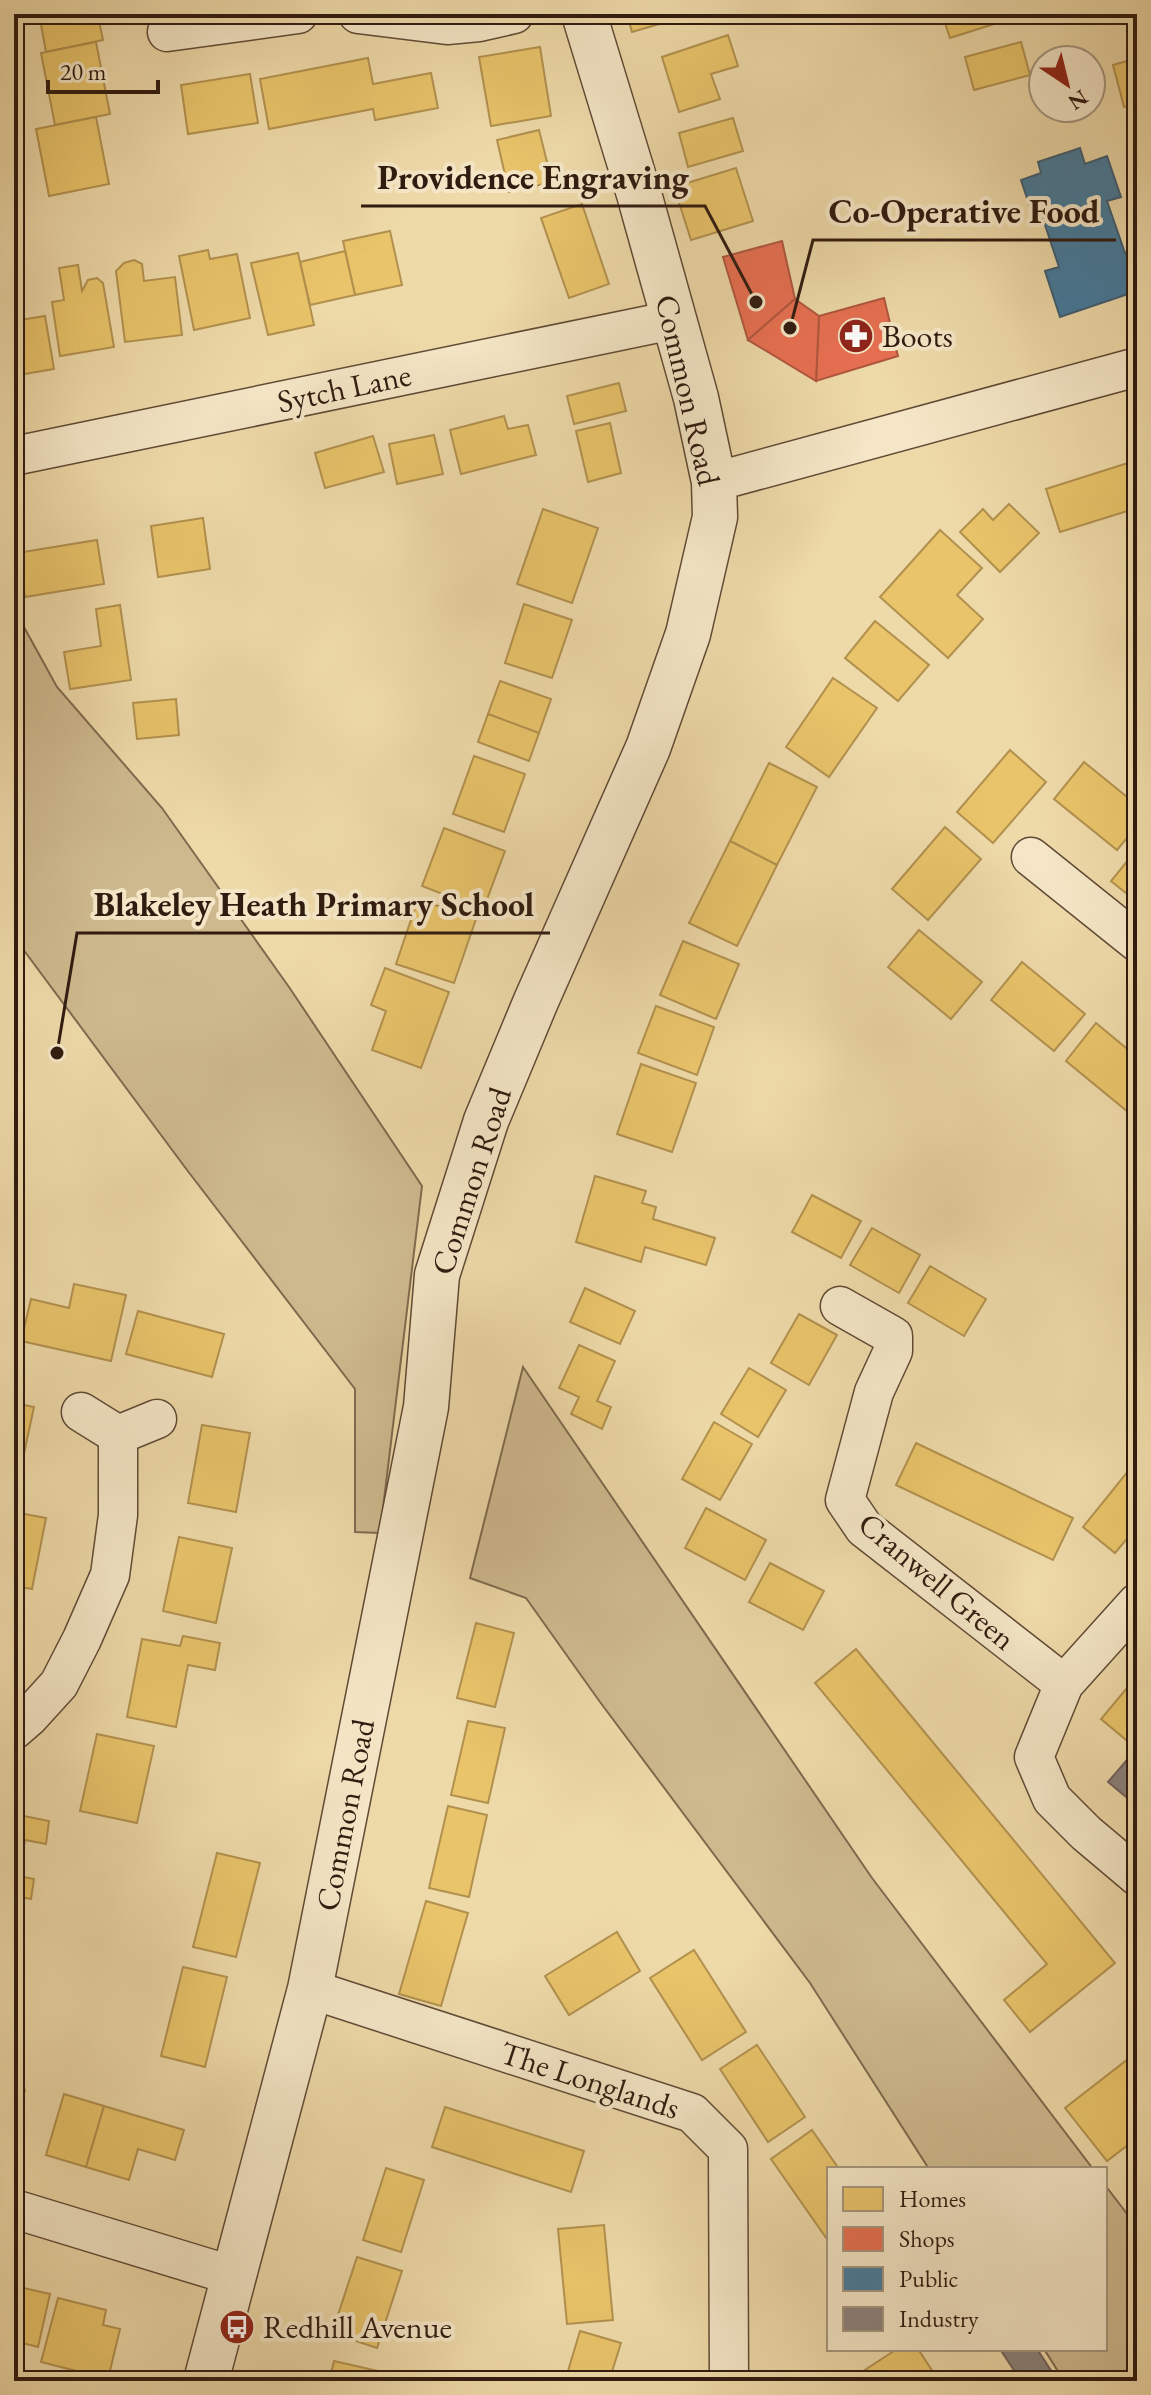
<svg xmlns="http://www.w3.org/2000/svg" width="1151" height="2395" font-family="'EB Garamond',serif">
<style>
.green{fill:#ceb98e;stroke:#7f6a4f;stroke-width:2}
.homes{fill:#e9c46a;stroke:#b2914f;stroke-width:2}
.shops{fill:#e76f51;stroke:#b0563e;stroke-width:2}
.public{fill:#457b9d;stroke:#3f5e73;stroke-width:2}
.industry{fill:#8a817c;stroke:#6f625c;stroke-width:2}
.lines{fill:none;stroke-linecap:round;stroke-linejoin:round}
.minor-casing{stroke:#604a36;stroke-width:41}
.tertiary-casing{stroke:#604a36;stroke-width:47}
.minor{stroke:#f4e6c6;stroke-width:38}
.tertiary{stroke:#f4e6c6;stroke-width:44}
.labels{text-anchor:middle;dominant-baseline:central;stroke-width:8;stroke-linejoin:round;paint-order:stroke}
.poi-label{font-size:32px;fill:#301b10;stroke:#f4e6c6;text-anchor:start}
.street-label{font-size:32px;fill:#301b10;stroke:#f4e6c6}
.leader{fill:none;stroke:#301b10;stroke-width:3}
.callout-dot{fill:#301b10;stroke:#f4e6c6;stroke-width:3}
.callout-label{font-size:34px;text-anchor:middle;font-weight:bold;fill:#301b10;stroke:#f4e6c6;stroke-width:8;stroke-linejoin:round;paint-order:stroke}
</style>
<rect width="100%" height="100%" fill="#eed9a8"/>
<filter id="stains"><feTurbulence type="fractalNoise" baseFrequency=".0025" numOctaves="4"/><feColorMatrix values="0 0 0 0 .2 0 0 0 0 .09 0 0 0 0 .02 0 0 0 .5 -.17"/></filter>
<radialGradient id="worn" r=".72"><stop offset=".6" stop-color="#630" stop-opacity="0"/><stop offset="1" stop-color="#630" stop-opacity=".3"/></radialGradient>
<g class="green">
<path d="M14,609L57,687L162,808L289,987L422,1186L380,1533L355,1532V1389L187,1170L14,937Z"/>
<path d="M523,1367L872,1878L1093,2169H929L810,1983L600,1702L526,1598L470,1578Z"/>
<path d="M1105,2185L1137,2227V2381H1064L1044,2349H1105Z"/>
</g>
<g class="homes">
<path d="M39,14H106L107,19L99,21L103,40L46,52Z"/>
<path d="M627,14H687V16L632,32Z"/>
<path d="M942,14H991L994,24L950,38Z"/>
<path d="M728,35L738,66L711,74L720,99L679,112L662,57Z"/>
<path d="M96,42L110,114L55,125L41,53Z"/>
<path d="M1021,42L1030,75L974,90L965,57Z"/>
<path d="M540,47L551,116L491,126L479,57Z"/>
<path d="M368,58L373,84L431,73L438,108L375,120L373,109L269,129L260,79Z"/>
<path d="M1137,58V103L1124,107L1113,65Z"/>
<path d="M250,74L258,123L188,134L181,85Z"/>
<path d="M96,117L109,184L49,196L36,129Z"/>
<path d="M733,118L743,151L688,167L679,133Z"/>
<path d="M539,130L552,182L509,192L497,140Z"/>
<path d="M736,168L753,221L691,240L674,187Z"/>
<path d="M582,204L609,284L569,298L541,218Z"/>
<path d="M390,231L402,285L355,295L343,241Z"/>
<path d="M208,250L210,259L237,254L250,318L194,330L179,256Z"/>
<path d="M345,251L355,295L310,305L300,262Z"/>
<path d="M298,253L314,325L268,335L251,263Z"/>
<path d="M134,260L142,264L144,281L175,277L182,335L125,342L116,271L124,263Z"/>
<path d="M78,265L82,291L88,280L97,278L103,283L114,347L60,356L52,302L64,300L59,268Z"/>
<path d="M45,316L54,369L19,375L14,345V321Z"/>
<path d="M619,383L626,411L574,424L567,396Z"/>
<path d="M504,416L508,429L528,425L536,455L461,474L450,430Z"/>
<path d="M610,423L621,473L588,482L576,431Z"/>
<path d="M434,435L443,474L397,484L389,444Z"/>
<path d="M373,436L384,472L325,488L315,453Z"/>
<path d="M1131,462L1137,481V508L1060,532L1046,489Z"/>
<path d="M1009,504L1039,533L1000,572L960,532L983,509L993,520Z"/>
<path d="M543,509L598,528L572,603L517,584Z"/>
<path d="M203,518L210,569L158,577L151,526Z"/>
<path d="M940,530L982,568L957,595L983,619L948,658L880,597Z"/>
<path d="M97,540L104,584L25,597L17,553Z"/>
<path d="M524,604L572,620L552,678L505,663Z"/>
<path d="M120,605L131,680L70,689L64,652L101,646L96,609Z"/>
<path d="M875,621L929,665L898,701L845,658Z"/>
<path d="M833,678L877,708L829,777L786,747Z"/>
<path d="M500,681L551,699L539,733L488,714Z"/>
<path d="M176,699L179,735L137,739L133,703Z"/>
<path d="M488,714L539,733L529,761L478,742Z"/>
<path d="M1010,750L1046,782L993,843L957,812Z"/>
<path d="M474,756L525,774L504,832L453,814Z"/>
<path d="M1084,762L1137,805V826L1117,850L1054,799Z"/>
<path d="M769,763L817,787L777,865L730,841Z"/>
<path d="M945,827L981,859L928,920L892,889Z"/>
<path d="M444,828L505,851L483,910L422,886Z"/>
<path d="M730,841L777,865L737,946L689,923Z"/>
<path d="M1137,849V902L1111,881Z"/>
<path d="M418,899L476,919L454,983L396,964Z"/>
<path d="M919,930L982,982L951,1019L888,967Z"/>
<path d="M683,941L739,964L716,1019L660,995Z"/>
<path d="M1022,962L1085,1014L1054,1051L991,1000Z"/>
<path d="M385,968L449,992L421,1068L372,1050L386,1011L371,1005Z"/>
<path d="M656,1006L714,1027L697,1075L638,1053Z"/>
<path d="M1096,1023L1137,1057V1101L1128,1112L1066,1061Z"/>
<path d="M641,1064L696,1083L672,1152L617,1134Z"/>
<path d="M595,1176L646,1191L642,1203L656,1207L653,1219L715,1238L706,1265L645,1247L641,1262L576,1242Z"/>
<path d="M812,1195L861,1221L841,1258L792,1232Z"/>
<path d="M872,1228L920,1255L899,1293L850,1265Z"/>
<path d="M930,1266L986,1299L964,1336L908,1303Z"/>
<path d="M74,1284L126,1295L111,1361L21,1341L31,1299L69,1308Z"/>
<path d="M585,1288L635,1311L620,1344L570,1322Z"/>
<path d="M138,1311L224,1334L212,1377L126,1354Z"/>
<path d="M799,1314L837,1335L809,1385L771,1363Z"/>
<path d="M579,1345L615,1361L597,1401L611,1407L602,1429L571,1414L579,1397L559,1388Z"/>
<path d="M749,1368L786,1390L758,1437L721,1414Z"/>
<path d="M14,1403L34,1407L17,1486H14Z"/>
<path d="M714,1422L752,1444L720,1500L682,1479Z"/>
<path d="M202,1425L250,1433L236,1512L188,1503Z"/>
<path d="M916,1443L1073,1518L1053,1560L896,1485Z"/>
<path d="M1137,1460V1527L1115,1553L1083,1527Z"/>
<path d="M706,1508L766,1540L745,1580L685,1548Z"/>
<path d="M14,1512L46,1518L32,1589L14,1586Z"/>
<path d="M179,1537L232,1548L216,1623L163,1611Z"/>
<path d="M770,1563L824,1591L803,1630L749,1602Z"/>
<path d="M476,1623L514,1633L495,1707L457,1698Z"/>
<path d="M183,1636L220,1643L215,1670L188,1665L176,1727L127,1717L142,1639L180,1646Z"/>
<path d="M856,1649L1115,1963L1030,2032L1004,2000L1047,1964L815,1683Z"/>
<path d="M1137,1676V1749L1101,1719Z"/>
<path d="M468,1721L505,1728L488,1803L451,1795Z"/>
<path d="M97,1734L154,1746L137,1823L80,1811Z"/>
<path d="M448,1806L487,1815L469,1897L429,1888Z"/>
<path d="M14,1814L49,1821L46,1844L25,1840L18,1876L34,1879L31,1899L14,1896Z"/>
<path d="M217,1853L260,1863L236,1957L193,1947Z"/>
<path d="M426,1901L468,1913L441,2006L399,1994Z"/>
<path d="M617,1932L640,1971L569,2015L545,1976Z"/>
<path d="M694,1950L746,2032L702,2060L650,1978Z"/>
<path d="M183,1967L227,1977L205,2067L161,2056Z"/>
<path d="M757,2045L805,2117L768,2142L720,2069Z"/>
<path d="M1137,2052V2138L1107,2161L1065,2108Z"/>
<path d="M14,2087L25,2090L14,2131Z"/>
<path d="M64,2094L104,2106L86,2167L46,2155Z"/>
<path d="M104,2106L184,2130L175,2160L138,2149L129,2180L86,2167Z"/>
<path d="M445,2107L584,2151L571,2192L432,2147Z"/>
<path d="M812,2130L839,2169H829V2242L771,2159Z"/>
<path d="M386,2168L424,2180L401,2252L363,2240Z"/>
<path d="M604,2225L613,2320L567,2324L558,2229Z"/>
<path d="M357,2257L402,2271L377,2348L332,2333Z"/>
<path d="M15,2286L50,2294L38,2347L14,2341Z"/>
<path d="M58,2298L106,2310L103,2325L120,2329L108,2379L41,2362Z"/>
<path d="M580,2331L621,2343L609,2381H565Z"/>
<path d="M897,2349H918L937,2378L933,2381H848Z"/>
<path d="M334,2361L378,2371L376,2381H329Z"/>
</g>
<g class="shops">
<path d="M782,241L795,299L748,340L723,257Z"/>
<path d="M884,298L898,356L816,381L819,316Z"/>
<path d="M795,299L819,316L816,381L748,340Z"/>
</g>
<path class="public" d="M1080,148L1085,164L1107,156L1121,197L1107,201L1125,253L1137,249V291L1060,317L1045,271L1059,267L1043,219L1035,222L1021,180L1041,173L1038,162Z"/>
<g class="industry">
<path d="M1127,1760L1137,1768V1806L1108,1782Z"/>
<path d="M1000,2349H1037L1052,2372L1038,2381H1021Z"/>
</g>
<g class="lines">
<defs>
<g id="minor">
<path d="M358,14L447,25L479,22L514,14"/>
<path d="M167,32L298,14"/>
<path d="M14,456L673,320"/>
<path d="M714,482L1137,367"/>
<path d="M1031,857L1137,942"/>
<path d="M840,1306L893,1336V1351L874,1392L845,1500L864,1528L1064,1684"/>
<path d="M81,1412L118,1435L157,1419"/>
<path d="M1137,1603L1064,1684L1034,1757L1052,1799L1086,1833L1137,1876"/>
<path d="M14,1730L29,1717L59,1684L82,1639L110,1575L118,1515V1435"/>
<path d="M310,1989L692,2113L728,2149L729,2381"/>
<path d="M14,2209L234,2276"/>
</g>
<path id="tertiary" d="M206,2381L310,1989L426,1407L437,1275L486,1121L536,1001L648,748L688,634L715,517L714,482L696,398L639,194L584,14"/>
</defs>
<use href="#minor" class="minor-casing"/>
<use href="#tertiary" class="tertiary-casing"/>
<use href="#minor" class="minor"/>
<use href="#tertiary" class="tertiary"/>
</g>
<defs>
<symbol id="pharmacy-disc" viewBox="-11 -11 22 22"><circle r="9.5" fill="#8f2418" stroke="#f4e6c6"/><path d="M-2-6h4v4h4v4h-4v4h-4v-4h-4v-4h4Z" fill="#fff"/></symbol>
<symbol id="bus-disc" viewBox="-11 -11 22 22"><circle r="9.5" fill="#8f2418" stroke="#f4e6c6"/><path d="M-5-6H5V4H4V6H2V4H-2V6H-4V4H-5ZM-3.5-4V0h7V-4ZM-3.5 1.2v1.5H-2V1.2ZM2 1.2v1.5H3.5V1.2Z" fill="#fff"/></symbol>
</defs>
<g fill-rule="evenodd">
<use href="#pharmacy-disc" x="836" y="316" width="40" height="40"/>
<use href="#bus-disc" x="217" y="2307" width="40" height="40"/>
</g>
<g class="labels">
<g class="poi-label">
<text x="882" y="336">Boots</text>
<text x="263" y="2327">Redhill Avenue</text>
</g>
<g class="street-label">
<text transform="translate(344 388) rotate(-12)">Sytch Lane</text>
<text transform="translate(688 390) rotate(77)">Common Road</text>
<text transform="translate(471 1181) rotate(-72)">Common Road</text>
<text transform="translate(937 1581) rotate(40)">Cranwell Green</text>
<text transform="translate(345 1815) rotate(-79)">Common Road</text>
<text transform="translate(590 2080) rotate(18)">The Longlands</text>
</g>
</g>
<path class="leader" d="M756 302L705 206H361M790 328L813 240H1116M57 1053L77 933H550"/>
<g class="callout-dot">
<circle cx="756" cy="302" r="8"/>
<circle cx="790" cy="328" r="8"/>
<circle cx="57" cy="1053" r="8"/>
</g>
<g class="callout-label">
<text x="533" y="189">Providence Engraving</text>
<text x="964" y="223">Co-Operative Food</text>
<text x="314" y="916">Blakeley Heath Primary School</text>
</g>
<rect width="1151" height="2395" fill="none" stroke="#eed9a8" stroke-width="48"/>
<rect x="16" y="16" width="1119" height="2363" fill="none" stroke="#301b10" stroke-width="4"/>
<rect x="24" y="24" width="1103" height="2347" fill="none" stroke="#301b10" stroke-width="2"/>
<rect x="827" y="2167" width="280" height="184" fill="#f4e6c6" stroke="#a6957d" stroke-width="2"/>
<rect x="843" y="2187" width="40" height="24" fill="#e9c46a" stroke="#a6957d" stroke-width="2"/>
<text x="899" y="2207" font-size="24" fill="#301b10">Homes</text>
<rect x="843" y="2227" width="40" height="24" fill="#e76f51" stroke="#a6957d" stroke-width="2"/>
<text x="899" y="2247" font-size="24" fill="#301b10">Shops</text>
<rect x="843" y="2267" width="40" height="24" fill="#457b9d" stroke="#a6957d" stroke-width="2"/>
<text x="899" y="2287" font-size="24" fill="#301b10">Public</text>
<rect x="843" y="2307" width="40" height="24" fill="#8a817c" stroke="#a6957d" stroke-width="2"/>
<text x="899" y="2327" font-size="24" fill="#301b10">Industry</text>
<g transform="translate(1067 84) rotate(145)"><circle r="38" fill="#f4e6c6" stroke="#a6957d" stroke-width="2"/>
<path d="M0-6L14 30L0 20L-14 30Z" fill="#8f2418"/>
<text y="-12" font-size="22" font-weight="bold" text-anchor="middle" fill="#301b10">N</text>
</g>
<path d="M48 80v12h110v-12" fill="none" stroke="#301b10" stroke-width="4"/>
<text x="60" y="80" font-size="24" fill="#301b10" stroke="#f4e6c6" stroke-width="6" paint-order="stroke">20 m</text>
<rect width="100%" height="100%" filter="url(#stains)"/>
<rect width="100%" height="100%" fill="url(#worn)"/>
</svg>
